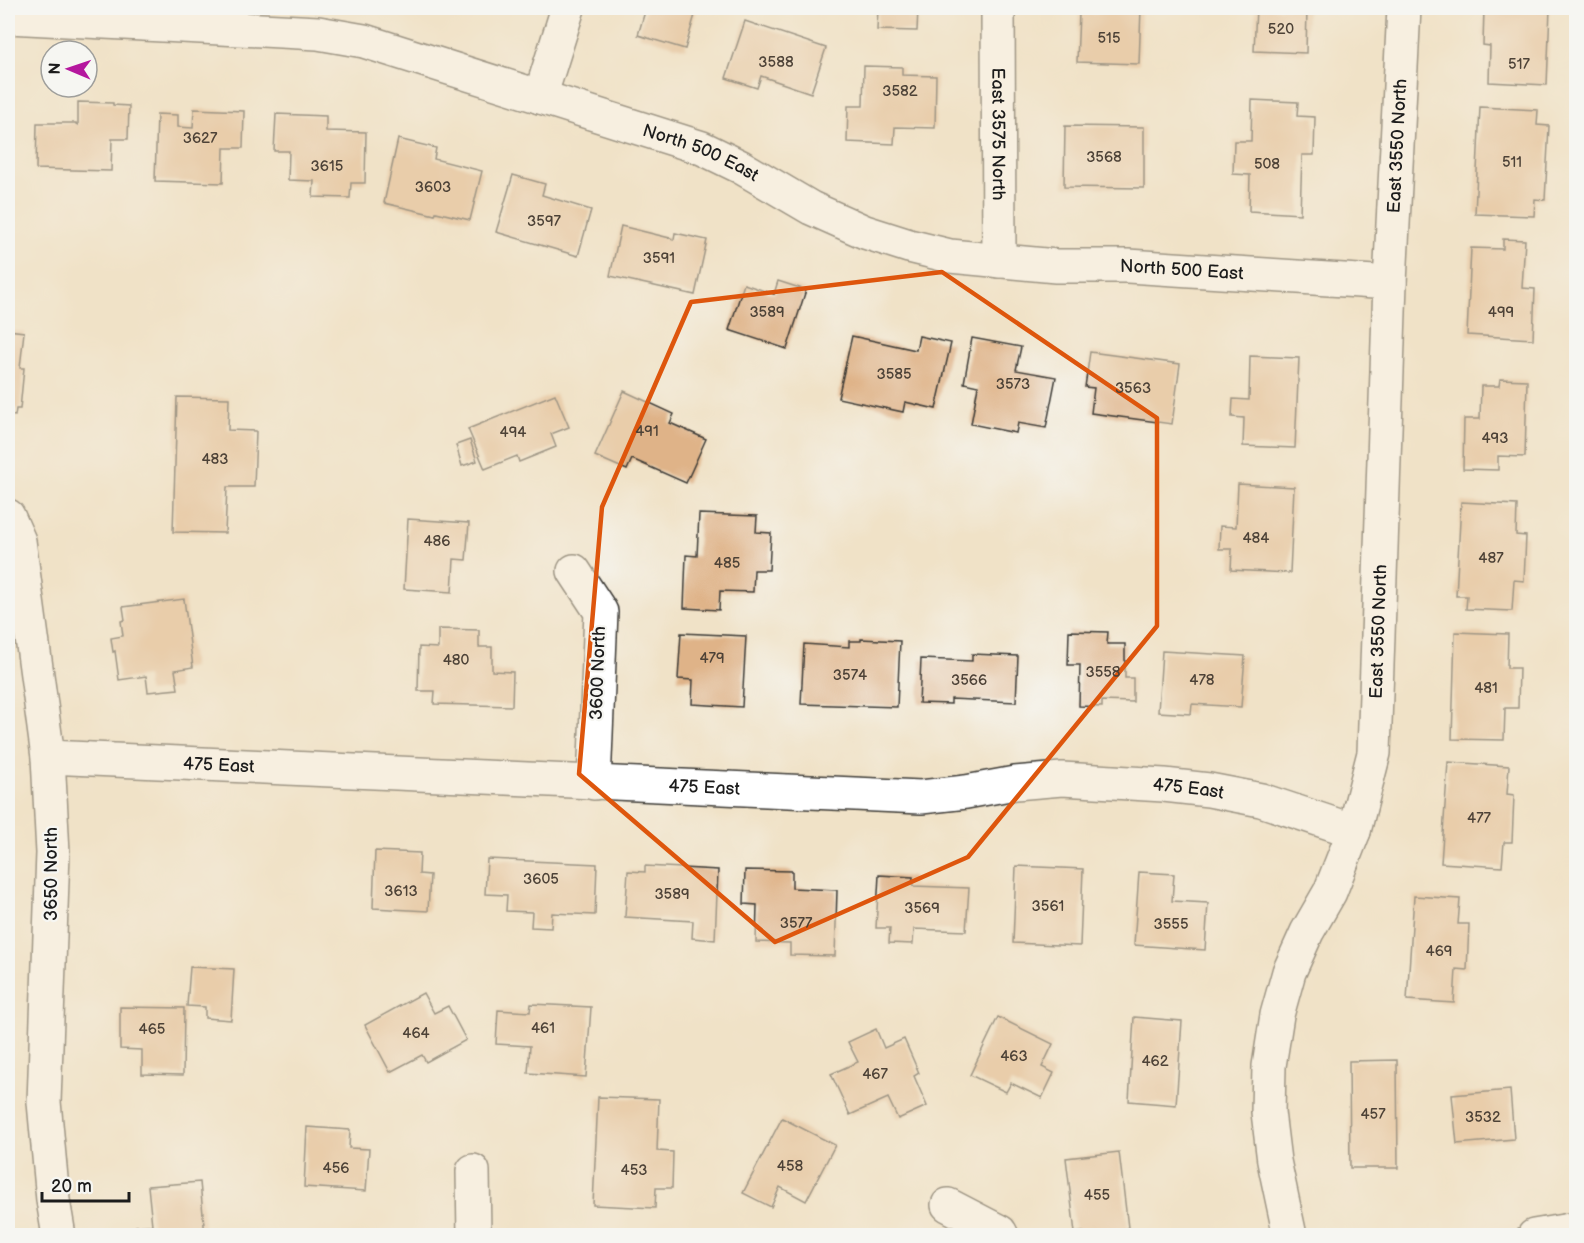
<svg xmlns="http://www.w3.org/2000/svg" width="1584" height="1243" font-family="'Balsamiq Sans',sans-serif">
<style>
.building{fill:#dfb388}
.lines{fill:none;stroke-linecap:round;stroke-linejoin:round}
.minor-casing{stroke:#3c3a36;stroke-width:36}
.tertiary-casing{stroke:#3c3a36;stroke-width:36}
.minor{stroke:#fff;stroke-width:33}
.tertiary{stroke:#fff;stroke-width:33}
.marked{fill:none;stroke:#de560d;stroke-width:4.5;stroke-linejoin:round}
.labels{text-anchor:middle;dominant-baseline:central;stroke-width:4.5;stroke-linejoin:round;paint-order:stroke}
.number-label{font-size:15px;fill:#4d4237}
.street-label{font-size:18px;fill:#1c1c1c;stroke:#f6f6f2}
</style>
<rect width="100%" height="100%" fill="#f6f6f2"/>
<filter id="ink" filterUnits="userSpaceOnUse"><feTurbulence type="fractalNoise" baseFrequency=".0167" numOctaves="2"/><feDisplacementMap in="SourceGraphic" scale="12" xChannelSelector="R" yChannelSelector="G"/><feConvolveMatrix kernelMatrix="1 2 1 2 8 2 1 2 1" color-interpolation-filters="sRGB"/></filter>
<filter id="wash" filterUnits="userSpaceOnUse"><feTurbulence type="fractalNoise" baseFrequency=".008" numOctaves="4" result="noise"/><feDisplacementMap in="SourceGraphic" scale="24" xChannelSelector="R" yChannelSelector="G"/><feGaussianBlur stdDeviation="1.35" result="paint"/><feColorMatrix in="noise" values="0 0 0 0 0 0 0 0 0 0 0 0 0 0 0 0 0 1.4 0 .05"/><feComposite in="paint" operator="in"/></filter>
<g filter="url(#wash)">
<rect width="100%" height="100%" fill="#f0e2c7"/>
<g id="blocks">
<g class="building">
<path d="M646,8H697L685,49L638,35Z"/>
<path d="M878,8H918L917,31L877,30Z"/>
<path d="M1098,8H1141L1139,64L1077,62L1079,13L1097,14Z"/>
<path d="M1256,8H1307L1306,53L1254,51Z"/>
<path d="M1484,8H1550L1547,85L1489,82L1490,46L1483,45Z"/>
<path d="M745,21L826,48L811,93L761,76L757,88L726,78Z"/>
<path d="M864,66L902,67V75L936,76L935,128L895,127L894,144L847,142L848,106H863Z"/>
<path d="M8,97H11L9,126H8Z"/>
<path d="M1252,100L1298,102L1297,116L1315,117L1314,155H1302L1300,214L1249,211L1250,175L1233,174L1234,141H1251Z"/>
<path d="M78,102L113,103V105L129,106L128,139H112L111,171L36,169L37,123H76V124L78,125Z"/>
<path d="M1480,107L1538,110L1537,125L1549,126L1545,200L1535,199L1534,216L1475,214Z"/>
<path d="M194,109L244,111L243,148H224L223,183L155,181L157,114L178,115V127L193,128Z"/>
<path d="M276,114L326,116V131L366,132L365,183H351L350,198L313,197L314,181L288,180L289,151H274Z"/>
<path d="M1065,126L1144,127V188L1064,187Z"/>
<path d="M398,139L436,148L434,159L482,171L470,220L436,212L435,215L384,203Z"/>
<path d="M513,175L545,184L542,195L591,210L578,256L496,232Z"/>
<path d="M621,226L674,239L675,233L707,240L695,295L610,276Z"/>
<path d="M1503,239L1525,240L1522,288L1535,289L1533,339L1467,335L1471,248L1503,249Z"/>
<path d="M778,281L806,290L787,349L729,330L744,284L774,294Z"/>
<path d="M8,330L24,332L20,368H24L20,409H16L15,416L8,415Z"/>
<path d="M852,336L916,350L919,336L951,343L936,409L905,402L903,412L838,398Z"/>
<path d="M972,338L1021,347L1016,370L1056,377L1046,428L1018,423L1016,433L971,424L978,386L964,383Z"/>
<path d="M1090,352L1180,364L1172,424L1091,413L1094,388L1085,387Z"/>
<path d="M1250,356L1299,358L1295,448L1243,446L1244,418L1232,417L1233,399L1249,400Z"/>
<path d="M1500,379L1527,380L1525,457L1498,456V470L1463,469L1464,419H1480L1481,386H1499Z"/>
<path d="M624,391L674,414L670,423L706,439L686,483L632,459L627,470L595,456Z"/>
<path d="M555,394L569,427L551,434L556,447L519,462L517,456L485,469L468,429Z"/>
<path d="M177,397L229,398L228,430L256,431L254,487H227L225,533L173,532Z"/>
<path d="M470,440L477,461L462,466L456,445Z"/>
<path d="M1238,484L1294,487L1290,573L1231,570L1232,549H1219L1220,526L1236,527Z"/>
<path d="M1461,502L1517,505L1516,535L1526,536L1524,581L1514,580L1512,611L1466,609L1467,596H1456Z"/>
<path d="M699,514L757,516L756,532L771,533L769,570H754L753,592L720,591L719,610L684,608L686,555L697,556Z"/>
<path d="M408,519L469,523L466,560L454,559L452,592L404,589Z"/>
<path d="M184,599L193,667L175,670L178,689L148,692L146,676L119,680L115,651L113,652L111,638L123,636L121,621L125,620L123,607Z"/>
<path d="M438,629L479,630V647H492V671L513,672L512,706L434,704L435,691H418L419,647L438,648Z"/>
<path d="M1069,631L1108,632L1107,644H1125V678H1133V702L1102,701V707L1079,706L1080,665H1068Z"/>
<path d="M1455,632L1508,634L1507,668H1519L1518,708H1505L1504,740L1452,739Z"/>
<path d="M681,633L746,636L742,707L692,704L693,680L678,679Z"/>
<path d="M861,639L900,641L897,707L801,704L804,644L849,647V641H861Z"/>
<path d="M1162,651L1245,656L1241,707L1192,704L1191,714L1158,712Z"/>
<path d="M972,654L1018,656L1016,702L951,699V704L919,703L921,659L972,661Z"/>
<path d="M1448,762L1509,766L1507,794L1514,795L1512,842H1504L1502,867L1441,863Z"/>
<path d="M375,851L420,853L419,874L430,875L428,911L373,908Z"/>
<path d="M487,859L597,864L595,915L552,913L551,928L531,927L532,912L506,911L507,895L485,894Z"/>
<path d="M645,866L718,870L715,940L692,938L693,921L625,917L628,871L645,872Z"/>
<path d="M1016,866L1083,869L1080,946L1013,943Z"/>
<path d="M745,870L792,871V888L837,890L835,956L790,955V943L756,942L757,905L744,904Z"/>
<path d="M1139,872L1174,874L1172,901L1208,903L1205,950L1134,945Z"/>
<path d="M879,875L913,877V886L969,888L966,931L914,929L913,944L889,943L890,928H876Z"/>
<path d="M1414,896L1460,899L1458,924H1469L1467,970L1456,969L1454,1003L1407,1000Z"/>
<path d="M190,967L234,969L231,1020L205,1018V1007L187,1006Z"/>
<path d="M423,993L434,1013L448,1006L466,1040L426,1062L422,1055L390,1072L365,1025Z"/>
<path d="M531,1004L591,1007L586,1077L528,1073L530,1046L496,1044L498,1010L530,1012Z"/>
<path d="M120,1007L184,1008L183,1075L142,1074V1050L120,1049Z"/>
<path d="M998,1017L1053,1044L1042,1067L1054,1073L1042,1098L1011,1083L1006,1092L970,1075Z"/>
<path d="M1134,1017L1182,1021L1176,1105L1129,1101Z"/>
<path d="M876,1029L884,1048L904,1039L919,1073L914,1076L927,1106L898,1119L888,1098L850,1115L831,1074L858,1062L848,1042Z"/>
<path d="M1397,1060L1398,1168H1350L1349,1061Z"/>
<path d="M1510,1090L1514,1139L1457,1144L1452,1095Z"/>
<path d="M598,1097L659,1099L657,1151L673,1152L672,1188H656L655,1208L593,1205Z"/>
<path d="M782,1118L835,1145L806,1201L780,1187L771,1207L743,1193Z"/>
<path d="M307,1127L350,1130L349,1148L369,1149L366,1191L304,1187Z"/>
<path d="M1119,1152L1129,1236H1084L1083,1232L1075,1233L1066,1158Z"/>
<path d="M200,1182L205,1236H137L136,1226L152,1225L148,1186Z"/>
</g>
</g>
</g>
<g filter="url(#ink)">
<use href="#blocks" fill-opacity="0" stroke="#3c3a36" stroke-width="1.5"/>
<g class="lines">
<defs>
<g id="minor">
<path id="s1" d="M998,8L999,261"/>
<path id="s2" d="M8,17L318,33L364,41L702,148L741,167L811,208L865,232L909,246L950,256L1056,266H1128L1390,283"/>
<path d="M540,97L568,8"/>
<path d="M8,516L19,541L48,757L53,853L44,1102L53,1200L59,1236"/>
<path d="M574,571L601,612L594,783"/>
<path id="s3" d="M48,757L921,797L966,792L1015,783L1062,779L1164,785L1209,790L1261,800L1354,831"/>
<path d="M473,1171L474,1236"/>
<path d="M948,1205L1000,1232L1002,1236"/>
<path id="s4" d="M1290,1236L1274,1161L1268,1112L1269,1066L1277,1015L1289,972L1307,932L1330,892L1354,831L1374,753L1390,283L1404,8"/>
</g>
<path id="tertiary" d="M1534,1236L1576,1229"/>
</defs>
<use href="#minor" class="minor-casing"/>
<use href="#tertiary" class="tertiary-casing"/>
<use href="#minor" class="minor"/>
<use href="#tertiary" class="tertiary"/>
</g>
</g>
<path d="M0 0H1584V1243H0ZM942,272L1157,418V626L968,857L775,942L579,774L602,507L691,302Z" fill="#f0e2c7" fill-opacity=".55" fill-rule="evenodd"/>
<path class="marked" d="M942,272L1157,418V626L968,857L775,942L579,774L602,507L691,302Z"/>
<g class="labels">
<g class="number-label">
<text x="1281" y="29">520</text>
<text x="1109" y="38">515</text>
<text x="776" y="62">3588</text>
<text x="1519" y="64">517</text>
<text x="900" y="91">3582</text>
<text x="200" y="138">3627</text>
<text x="1104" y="157">3568</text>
<text x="1512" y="162">511</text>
<text x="1267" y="164">508</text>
<text x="327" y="166">3615</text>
<text x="433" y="187">3603</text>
<text x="544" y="221">3597</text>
<text x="659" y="258">3591</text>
<text x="767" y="312">3589</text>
<text x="1501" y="312">499</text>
<text x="894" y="374">3585</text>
<text x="1013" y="384">3573</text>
<text x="1133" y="388">3563</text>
<text x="647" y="431">491</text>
<text x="513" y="432">494</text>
<text x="1495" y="438">493</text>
<text x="215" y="459">483</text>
<text x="1256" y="538">484</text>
<text x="437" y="541">486</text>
<text x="1491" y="558">487</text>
<text x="727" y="563">485</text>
<text x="712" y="658">479</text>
<text x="456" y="660">480</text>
<text x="1103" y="672">3558</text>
<text x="850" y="675">3574</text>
<text x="969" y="680">3566</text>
<text x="1202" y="680">478</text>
<text x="1486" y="688">481</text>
<text x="1479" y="818">477</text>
<text x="541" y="879">3605</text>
<text x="401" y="891">3613</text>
<text x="672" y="894">3589</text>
<text x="1048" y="906">3561</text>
<text x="922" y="908">3569</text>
<text x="796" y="923">3577</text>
<text x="1171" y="924">3555</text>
<text x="1439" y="951">469</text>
<text x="543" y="1028">461</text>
<text x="152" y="1029">465</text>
<text x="416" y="1033">464</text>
<text x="1014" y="1056">463</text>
<text x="1155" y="1061">462</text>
<text x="875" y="1074">467</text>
<text x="1373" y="1114">457</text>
<text x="1483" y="1117">3532</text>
<text x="790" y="1166">458</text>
<text x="336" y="1168">456</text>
<text x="634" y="1170">453</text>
<text x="1097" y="1195">455</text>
</g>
<g class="street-label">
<text stroke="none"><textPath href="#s1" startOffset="126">East 3575 North</textPath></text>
<text stroke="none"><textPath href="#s4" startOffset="1112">East 3550 North</textPath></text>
<text stroke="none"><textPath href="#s2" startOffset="712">North 500 East</textPath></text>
<text stroke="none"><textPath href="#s2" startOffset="1216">North 500 East</textPath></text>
<text stroke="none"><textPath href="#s4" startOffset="626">East 3550 North</textPath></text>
<text transform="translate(598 673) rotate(-88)">3600 North</text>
<text stroke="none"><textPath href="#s3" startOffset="171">475 East</textPath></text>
<text stroke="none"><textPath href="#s3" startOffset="657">475 East</textPath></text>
<text stroke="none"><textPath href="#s3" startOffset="1143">475 East</textPath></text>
<text transform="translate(51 874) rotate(-90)">3650 North</text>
</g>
</g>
<rect width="1584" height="1243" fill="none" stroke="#f6f6f2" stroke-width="30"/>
<g transform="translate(69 69) rotate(272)"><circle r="28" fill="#f6f6f2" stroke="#9f9f9c" stroke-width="1.5"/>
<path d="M0-4.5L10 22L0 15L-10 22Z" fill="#b5179e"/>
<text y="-9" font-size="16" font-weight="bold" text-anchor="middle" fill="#1c1c1c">N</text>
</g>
<path d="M42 1192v9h87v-9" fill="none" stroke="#1c1c1c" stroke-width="3"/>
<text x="51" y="1192" font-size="18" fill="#1c1c1c" stroke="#f6f6f2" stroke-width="4.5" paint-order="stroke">20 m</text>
</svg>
